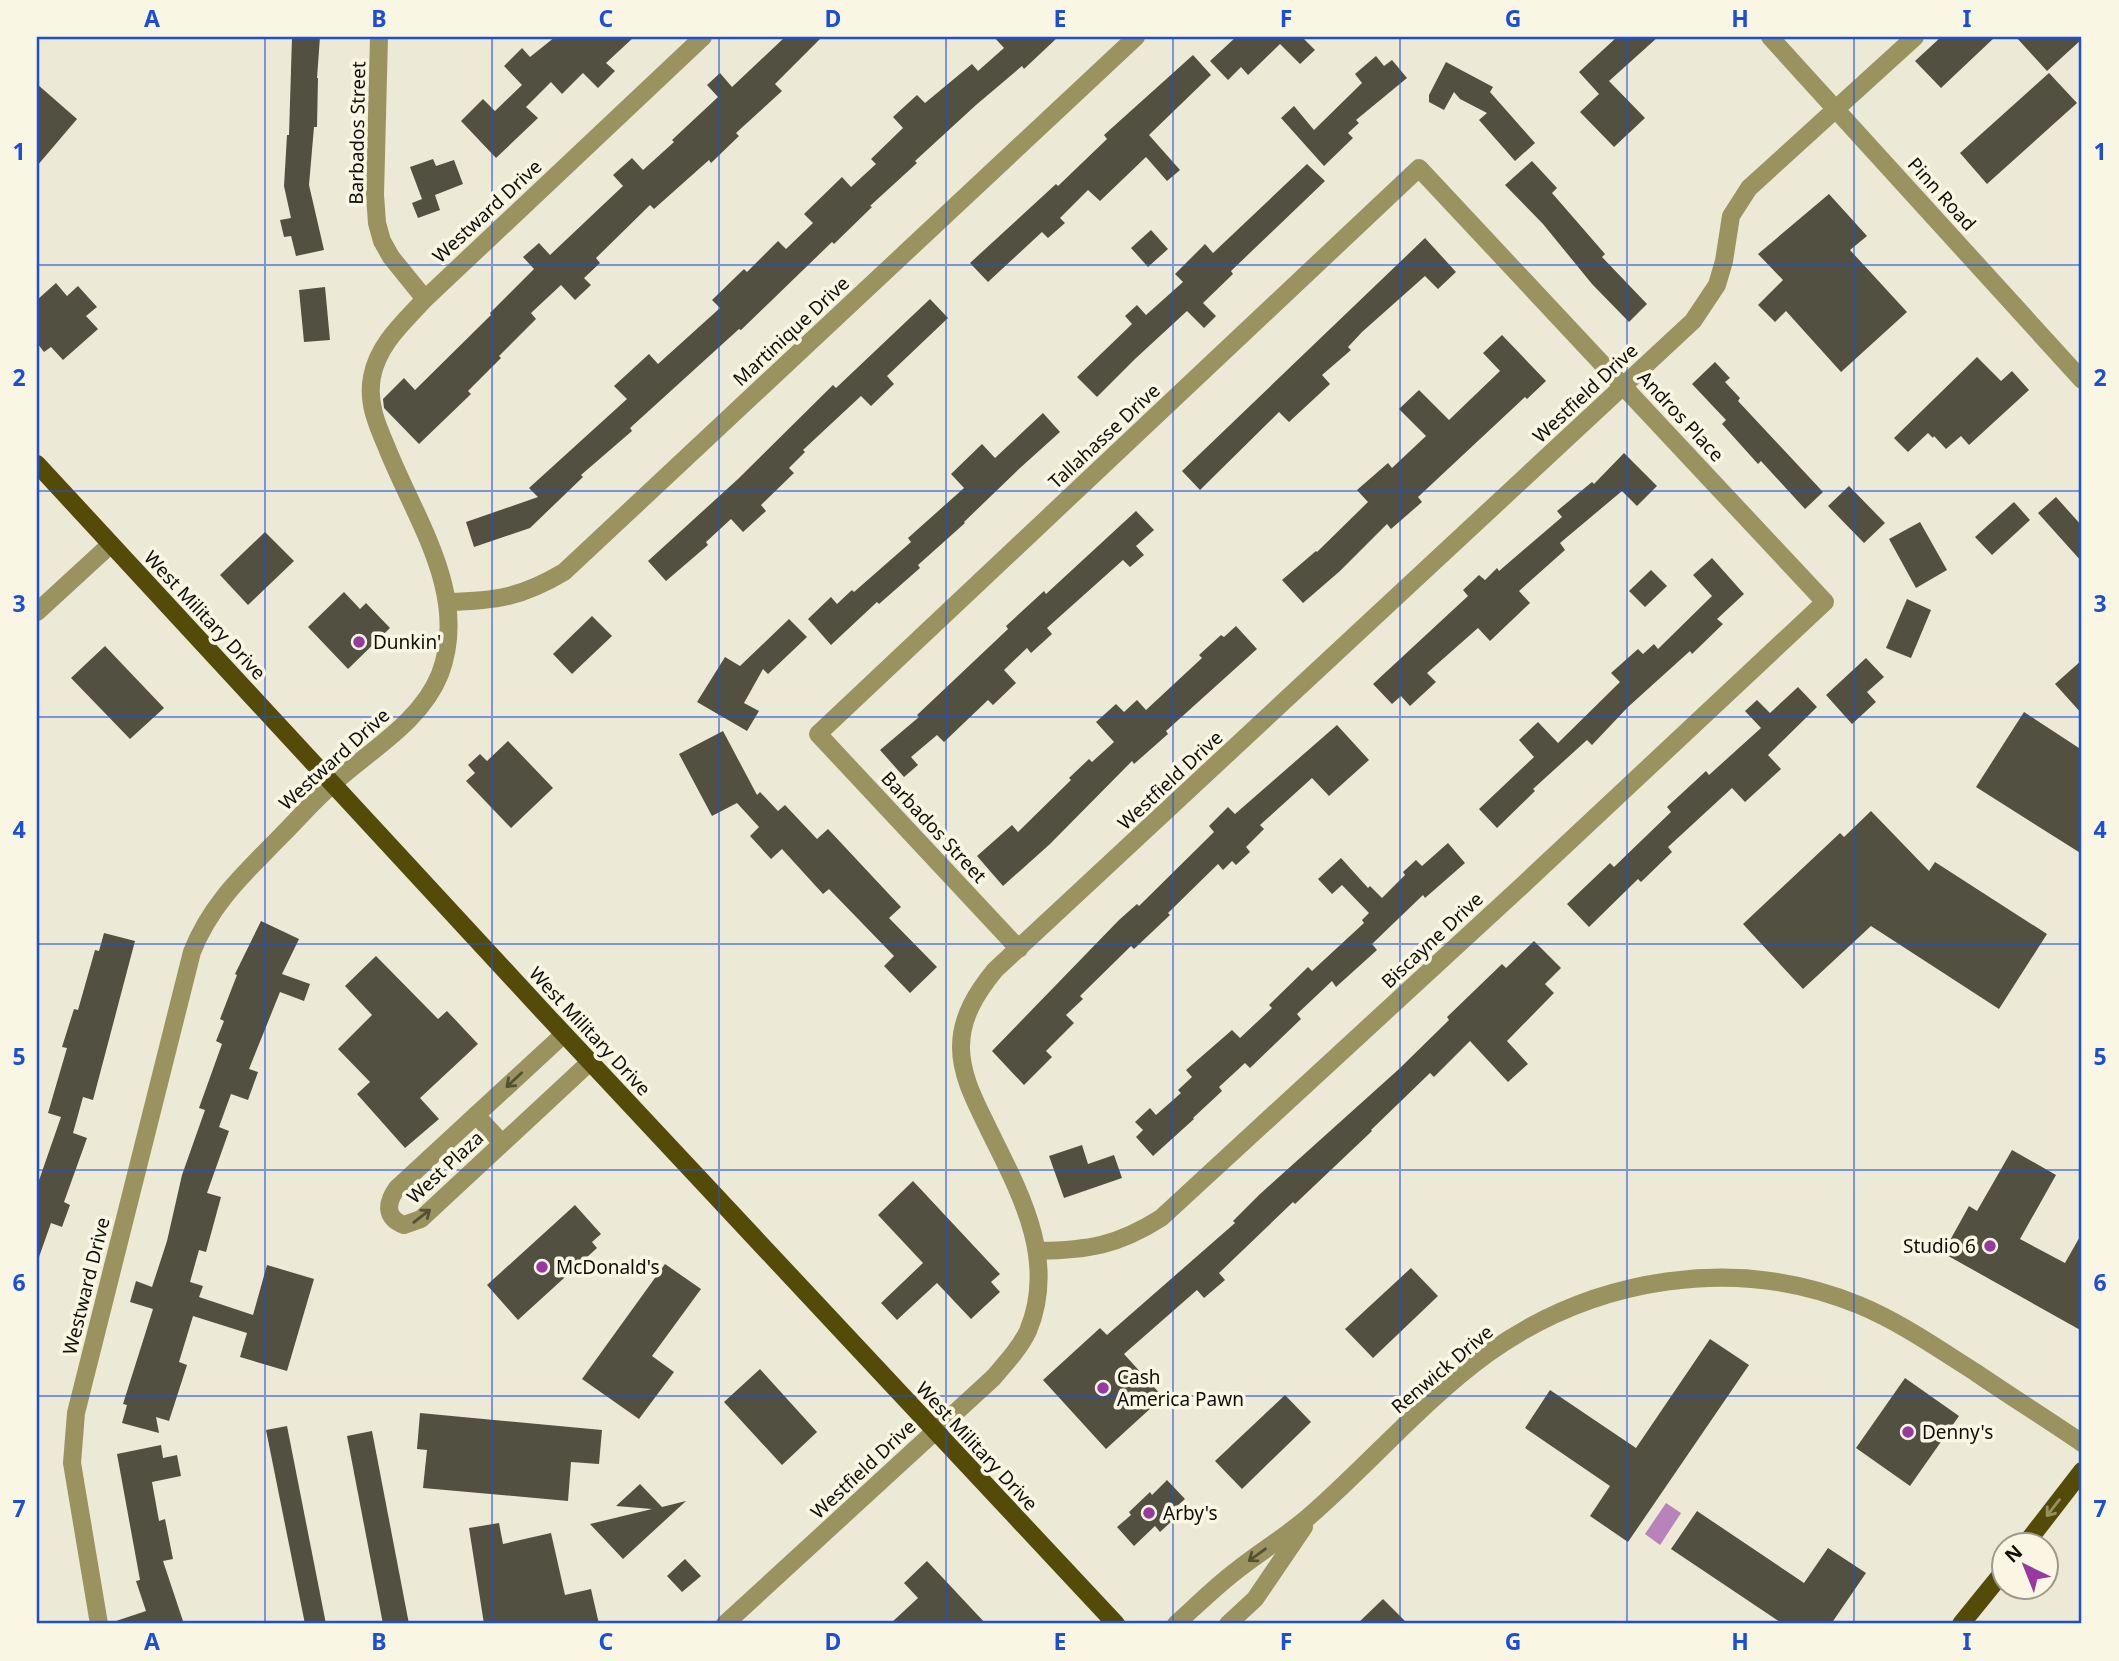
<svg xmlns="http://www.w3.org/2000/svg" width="2119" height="1661" font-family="'Noto Sans',sans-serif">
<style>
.water{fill:#b883ba}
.building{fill:#525041}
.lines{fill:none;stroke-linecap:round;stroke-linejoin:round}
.minor{stroke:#9a935f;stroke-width:18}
.major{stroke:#544b09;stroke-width:18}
.oneway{stroke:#545034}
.oneway2{stroke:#969061}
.grid{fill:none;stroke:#1d4ed8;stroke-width:2;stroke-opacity:0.55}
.poi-dot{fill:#99389f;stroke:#f9f7e4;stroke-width:2.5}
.labels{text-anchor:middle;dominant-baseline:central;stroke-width:7;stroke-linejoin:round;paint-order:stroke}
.street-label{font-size:19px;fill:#0f0e08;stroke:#f9f7e4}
.poi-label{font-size:19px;fill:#0f0e08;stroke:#f9f7e4;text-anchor:start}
.neatline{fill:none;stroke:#1d4ed8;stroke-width:2.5}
.grid-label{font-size:23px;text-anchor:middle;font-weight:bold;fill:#1d4ed8}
</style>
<rect width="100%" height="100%" fill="#ecead7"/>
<path class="water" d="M1666,1503L1681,1513L1660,1545L1645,1534Z"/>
<g class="building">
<path d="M292,37H320L317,78H318L317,127H314L309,185L324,250L296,256L291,236L284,237L280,220L291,218L284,186L287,135H289Z"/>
<path d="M555,37H634L606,63L615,71L598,88L583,73L562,94L551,82L526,107L538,118L496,158L461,121L483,99L495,111L522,85L504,66L522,48L530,57Z"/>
<path d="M785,37H822L775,84L782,91L736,133L739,136L711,163L709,160L654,209L650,205L596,258L600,263L584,278L591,285L575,300L561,285L531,313L536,319L499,356L501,358L468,391L471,394L419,444L384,408L383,399L404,378L415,390L491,315L490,313L534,269L523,257L539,243L550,255L623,186L613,175L632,158L643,170L674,142L672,140L718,97L707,85L720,73L732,87Z"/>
<path d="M994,37H1058L1024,69L1022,66L976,105L915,161L917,163L870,206L872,207L834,244L832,242L741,330L739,329L630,428L632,431L581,475L583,477L530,528L474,547L466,522L538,497L529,488L627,399L614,386L649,354L658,364L720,308L712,300L744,269L747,272L778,241L786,249L813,223L804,214L842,177L851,187L876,164L871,159L903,128L893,117L917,95L925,103L972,64L978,71L1004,48Z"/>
<path d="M1236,37H1302L1315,50L1300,64L1280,44L1248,75L1241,67L1228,80L1210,61Z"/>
<path d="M1617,37H1658L1609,81L1645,118L1614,147L1580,112L1599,94L1579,72Z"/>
<path d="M1941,37H1995L1941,88L1915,61Z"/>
<path d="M2016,37H2082V39L2047,71Z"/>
<path d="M1193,55L1211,75L1149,135L1180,170L1167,181L1146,157L1100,201L1088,190L1060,218L1065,223L1048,238L1042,232L988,282L970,263L1056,184L1058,186L1107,139L1104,135Z"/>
<path d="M1376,56L1384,66L1392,60L1407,78L1356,120L1359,123L1348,133L1353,138L1324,166L1281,118L1294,106L1314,130L1362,83L1355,74Z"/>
<path d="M1446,62L1493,87L1490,92L1535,143L1515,161L1479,120L1487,113L1460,99L1454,92L1444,110L1429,102V95Z"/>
<path d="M2049,73L2077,103L1987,184L1960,153Z"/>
<path d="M37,84L77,119L37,166Z"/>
<path d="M433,159L436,166L454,160L463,184L435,195L440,210L418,218L412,203L422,199L410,167Z"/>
<path d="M1532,161L1557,188L1552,193L1605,254L1602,257L1647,304L1629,322L1592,284L1543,224L1505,185Z"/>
<path d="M1307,164L1325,181L1231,271L1233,274L1203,303L1216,316L1204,328L1187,311L1135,359L1097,397L1077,377L1132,324L1125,316L1137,305L1146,315L1183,282L1175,274L1205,244L1213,253Z"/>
<path d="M1829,194L1867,236L1850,250L1907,312L1841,372L1786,311L1775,322L1758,305L1783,280L1758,254Z"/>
<path d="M1151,230L1168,249L1148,267L1131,248Z"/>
<path d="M1425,238L1456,272L1438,289L1425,276L1362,332L1348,347L1351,350L1322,375L1330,384L1289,422L1279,412L1200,490L1182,471Z"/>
<path d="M56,283L67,296L78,286L97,307L86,316L98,329L63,360L51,347L44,352L37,343V300Z"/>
<path d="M325,287L330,340L304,342L299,290Z"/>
<path d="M930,299L948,318L887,376L894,384L871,406L861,396L803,450L805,452L789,468L794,473L761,505L766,511L743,532L731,519L706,542L708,545L666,581L648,561L738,479L833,385L836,388Z"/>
<path d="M1502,335L1546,381L1527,399L1525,397L1418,497L1422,502L1391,529L1387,524L1340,571L1303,603L1282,580L1316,551L1317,552L1368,502L1357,490L1388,463L1392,468L1426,436L1399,409L1419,390L1449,420L1500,371L1483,353Z"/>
<path d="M1977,357L2001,381L2012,371L2029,390L1969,445L1961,436L1946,449L1934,436L1933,438L1928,433L1908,452L1894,438Z"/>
<path d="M1715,362L1730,378L1725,382L1740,398L1738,401L1823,492L1805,509L1761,461L1758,464L1722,424L1726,420L1692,384Z"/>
<path d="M1043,413L1060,432L1020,468L964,522L965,523L918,565L920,568L879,604L877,602L831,645L808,619L831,597L837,604L852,590L854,592L911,542L908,538L964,488L951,474L982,444L995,458Z"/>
<path d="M1624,453L1657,486L1637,506L1622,491L1560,543L1565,550L1519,591L1530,603L1490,641L1478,628L1427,673L1436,682L1410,706L1401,696L1392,704L1373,684L1468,596L1463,590L1479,575L1485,580L1497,568L1499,571L1562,517L1557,511L1592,482L1594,484Z"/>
<path d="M1849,486L1885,523L1864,543L1828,506Z"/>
<path d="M2056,497L2082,526V562L2038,513Z"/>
<path d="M2014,502L2030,520L1992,555L1975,537Z"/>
<path d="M1136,511L1154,530L1136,546L1144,555L1130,567L1123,560L1047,628L1052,634L1031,653L1027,648L1004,670L1016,683L993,705L988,700L944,742L937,735L911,757L918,765L904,777L880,750L919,717L917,715L1008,629L1006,626L1044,591L1046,594Z"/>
<path d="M1920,522L1947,570L1916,588L1889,539Z"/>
<path d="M265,532L294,561L248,605L220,575Z"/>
<path d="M1712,558L1744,594L1717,619L1723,624L1692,654L1690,651L1628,707L1592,745L1587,740L1533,789L1535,791L1497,828L1479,809L1534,757L1519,740L1538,722L1558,743L1620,682L1611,673L1638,649L1643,654L1654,644L1658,649L1712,596L1693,575Z"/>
<path d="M1651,570L1667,586L1645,607L1629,591Z"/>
<path d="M344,592L360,609L366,603L390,628L348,669L308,627Z"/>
<path d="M1907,599L1931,610L1911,658L1886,648Z"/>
<path d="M592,616L612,636L572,674L553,654Z"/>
<path d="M789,619L807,637L768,674L763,669L744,703L759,711L747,731L697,702L725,657L740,666Z"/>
<path d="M1236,626L1257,649L1166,731L1168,734L1134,764L1132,761L1050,844L1003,886L977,856L1012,825L1018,832L1071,780L1069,778L1089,759L1092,762L1114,742L1096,722L1116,704L1124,712L1137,700L1146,710L1202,658L1199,655L1221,635L1224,637Z"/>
<path d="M105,646L164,708L130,739L71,678Z"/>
<path d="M1866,658L1884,677L1867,692L1876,702L1852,724L1826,695Z"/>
<path d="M2082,660V714L2055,684Z"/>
<path d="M1798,687L1817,707L1768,755L1781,769L1745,802L1732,788L1668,847L1672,852L1641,882L1638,879L1589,927L1567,904L1610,863L1614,867L1671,812L1667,807L1706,771L1709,775L1761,728L1745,711L1757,700L1770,713Z"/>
<path d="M2024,712L2082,750V854L1976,787Z"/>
<path d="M1337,725L1369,760L1329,796L1312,778L1260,825L1264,829L1246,847L1250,852L1236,865L1232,861L1223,870L1218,864L1168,913L1170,915L1134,949L1131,946L1080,996L1083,999L1066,1015L1074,1023L1046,1051L1052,1057L1024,1085L992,1051L1119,920L1137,904L1139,906L1214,832L1209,826L1228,807L1235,814Z"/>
<path d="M723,731L757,795L760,792L778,811L785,805L817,839L828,829L901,907L889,918L937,967L910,993L884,966L894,956L829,889L823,894L782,849L771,859L750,836L759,827L737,803L712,816L679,754Z"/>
<path d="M508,741L553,788L511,828L466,781L475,773L468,765L480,754L487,761Z"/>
<path d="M1871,811L1929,871L1935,862L2047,934L1999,1009L1871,926L1803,989L1743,924L1840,833L1844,837Z"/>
<path d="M1448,843L1465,863L1425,898L1423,895L1372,944L1377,950L1336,987L1332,981L1297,1014L1301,1019L1250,1068L1245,1063L1219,1087L1222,1091L1193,1118L1194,1119L1153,1156L1136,1137L1143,1130L1135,1122L1150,1108L1156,1115L1181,1093L1178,1090L1192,1077L1186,1070L1232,1030L1240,1038L1272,1008L1269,1005L1308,967L1312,971L1364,923L1362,920L1369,913L1342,885L1332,894L1318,879L1341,858L1368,888L1370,886L1382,898L1405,875L1403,872L1416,860L1422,866Z"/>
<path d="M261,921L299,939L282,974L310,984L304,1001L280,992L249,1069L258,1072L248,1100L231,1094L219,1127L229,1131L207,1193L221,1197L206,1252L199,1250L190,1282L203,1286L199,1297L253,1315L267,1265L314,1279L287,1371L240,1357L247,1333L193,1316L179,1362L187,1365L169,1421L156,1417L159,1433L122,1423L127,1405L123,1404L153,1309L130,1302L136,1281L152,1287L167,1241L182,1175L205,1110L199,1108L222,1044L216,1041L224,1021L220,1019L237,975L235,974Z"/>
<path d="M104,933L135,941L93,1100L83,1097L73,1133L87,1138L64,1202L70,1205L62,1227L51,1223L39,1257H37V1186L61,1117L48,1113L67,1048L62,1047L74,1009L78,1010L95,950L99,951Z"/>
<path d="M1534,941L1561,968L1545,984L1554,993L1507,1041L1528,1064L1508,1082L1470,1041L1434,1077L1430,1073L1371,1130L1372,1131L1295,1204L1293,1202L1219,1273L1225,1280L1204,1298L1197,1290L1124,1354L1163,1397L1106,1449L1043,1380L1100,1328L1107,1335L1235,1223L1233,1221L1260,1194L1399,1069L1449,1020L1447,1017L1502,964L1506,968Z"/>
<path d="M376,956L438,1019L447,1011L478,1044L420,1098L439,1119L405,1148L357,1094L370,1082L338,1049L372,1015L345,986Z"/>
<path d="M1082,1145L1088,1164L1114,1155L1122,1178L1064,1198L1049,1156Z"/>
<path d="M2012,1150L2056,1175L2020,1239L2065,1263L2082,1233V1331L1943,1253L1969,1206L1977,1211Z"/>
<path d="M913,1181L1000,1274L991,1282L1000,1292L971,1319L937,1283L897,1320L881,1303L923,1263L878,1215Z"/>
<path d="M575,1205L601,1234L592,1242L597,1248L518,1320L487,1285Z"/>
<path d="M665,1264L701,1289L652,1356L674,1372L639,1419L582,1379Z"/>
<path d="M1411,1268L1438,1296L1373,1358L1345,1329Z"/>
<path d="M1710,1339L1749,1365L1628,1542L1590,1516L1610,1486L1525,1428L1550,1390L1636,1448Z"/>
<path d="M760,1369L817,1432L782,1465L724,1402Z"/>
<path d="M1905,1378L1959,1416L1910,1486L1856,1448Z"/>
<path d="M1285,1395L1311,1422L1242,1489L1215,1461Z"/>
<path d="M420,1413L602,1430L599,1464L571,1462L568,1501L423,1488L427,1450L417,1449Z"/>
<path d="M287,1426L326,1624H305L266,1430Z"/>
<path d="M372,1431L409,1624H383L347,1436Z"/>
<path d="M161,1445L163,1458L177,1455L181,1476L152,1482L159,1521L165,1519L173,1559L163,1561L184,1624H117L116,1621L146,1611L136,1581L140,1580L117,1454Z"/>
<path d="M1167,1480L1185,1499L1168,1514L1173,1520L1160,1532L1155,1526L1134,1546L1117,1527L1131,1515L1129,1512L1150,1492L1152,1495Z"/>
<path d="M640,1484L662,1507L686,1501L623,1559L590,1524L652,1509L616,1506Z"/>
<path d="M1697,1511L1804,1583L1828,1548L1866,1573L1831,1624H1783L1671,1549Z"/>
<path d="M499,1523L503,1544L551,1533L565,1595L591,1589L599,1624H484L469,1528Z"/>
<path d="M685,1559L701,1576L682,1592L667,1576Z"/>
<path d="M927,1561L986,1624H890L918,1598L904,1583Z"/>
<path d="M1383,1599L1408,1624H1357Z"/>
</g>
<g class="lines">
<g class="minor">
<path d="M379,37L375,195L377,223L382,241L391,257L425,299"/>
<path d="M1770,37L2082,380"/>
<path d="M448,602C496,601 522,597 564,572L1136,37"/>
<path d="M37,612L111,544"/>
<path d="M1019,949L818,734L1419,168L1825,602L1525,883L1161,1218C1117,1246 1088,1250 1038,1251"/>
<path d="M564,1034L397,1188C386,1203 385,1218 404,1225L421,1219L590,1062"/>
<path d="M476,1115L502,1143"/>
<path d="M99,1624L72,1463L76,1413L192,952C211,903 245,873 281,836C299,818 315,799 334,783C370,750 421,722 440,674C470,595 415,519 387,448C377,425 367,402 372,377C378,344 404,322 425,299L703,37"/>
<path d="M725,1624L993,1378C1006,1363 1020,1348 1028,1331C1058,1259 1019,1191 988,1128C976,1103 961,1076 961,1047C961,1017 977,992 995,970L1693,321L1717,285L1724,261L1731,216L1749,188L1915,37"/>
<path d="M1176,1624C1196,1606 1215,1587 1236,1571C1261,1551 1290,1534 1313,1513C1372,1461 1424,1400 1487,1354C1594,1277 1736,1254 1859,1305C1900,1322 1937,1348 1975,1372C2010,1396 2047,1419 2082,1443"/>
<path d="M1228,1624L1255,1599L1304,1527"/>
</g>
<g class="major">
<path d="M37,464L550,1019L1116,1624"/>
<path d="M2024,1546L2082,1471"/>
<path d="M1961,1624L2004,1571"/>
</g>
</g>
<defs><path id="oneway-shaft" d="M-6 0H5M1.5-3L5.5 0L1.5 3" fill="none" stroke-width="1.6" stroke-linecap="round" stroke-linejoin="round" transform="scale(1.75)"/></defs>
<g class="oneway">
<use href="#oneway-shaft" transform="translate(514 1080) rotate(137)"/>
<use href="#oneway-shaft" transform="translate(422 1216) rotate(-38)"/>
<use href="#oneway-shaft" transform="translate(1257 1555) rotate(144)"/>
</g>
<use class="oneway2" href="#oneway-shaft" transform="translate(2053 1508) rotate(128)"/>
<path class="grid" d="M265,37V1624M492,37V1624M719,37V1624M946,37V1624M1173,37V1624M1400,37V1624M1627,37V1624M1854,37V1624M37,265H2082M37,491H2082M37,717H2082M37,944H2082M37,1170H2082M37,1396H2082"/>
<g class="poi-dot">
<circle cx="359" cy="642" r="7"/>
<circle cx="1990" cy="1246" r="7"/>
<circle cx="542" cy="1267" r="7"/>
<circle cx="1103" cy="1388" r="7"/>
<circle cx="1908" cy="1432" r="7"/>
<circle cx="1149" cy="1513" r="7"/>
</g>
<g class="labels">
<g class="street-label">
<text transform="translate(357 133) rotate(-89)">Barbados Street</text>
<text transform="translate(1942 194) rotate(48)">Pinn Road</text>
<text transform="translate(487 211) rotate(-43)">Westward Drive</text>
<text transform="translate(791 331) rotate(-43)">Martinique Drive</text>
<text transform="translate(1585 393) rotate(-43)">Westfield Drive</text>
<text transform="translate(1681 416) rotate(47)">Andros Place</text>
<text transform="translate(1104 436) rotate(-43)">Tallahasse Drive</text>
<text transform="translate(205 615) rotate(47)">West Military Drive</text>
<text transform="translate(334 759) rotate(-42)">Westward Drive</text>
<text transform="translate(1170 780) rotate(-43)">Westfield Drive</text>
<text transform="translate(934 827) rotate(47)">Barbados Street</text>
<text transform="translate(1432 940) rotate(-43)">Biscayne Drive</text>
<text transform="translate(590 1031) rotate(47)">West Military Drive</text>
<text transform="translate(445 1167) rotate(-43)">West Plaza</text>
<text transform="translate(86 1286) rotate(-76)">Westward Drive</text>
<text transform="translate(1442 1369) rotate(-40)">Renwick Drive</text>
<text transform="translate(977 1446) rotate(47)">West Military Drive</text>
<text transform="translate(863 1469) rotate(-43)">Westfield Drive</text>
</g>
<g class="poi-label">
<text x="373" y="642">Dunkin'</text>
<text x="1976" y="1246" text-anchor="end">Studio 6</text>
<text x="556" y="1267">McDonald's</text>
<text x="1117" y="1377">Cash<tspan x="1117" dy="22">America Pawn</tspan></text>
<text x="1922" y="1432">Denny's</text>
<text x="1163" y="1513">Arby's</text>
</g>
</g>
<rect width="2119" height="1661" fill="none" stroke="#f9f7e4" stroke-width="77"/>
<g transform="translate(2025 1566) rotate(317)"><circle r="33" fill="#f9f7e4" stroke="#9b9a8c" stroke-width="2"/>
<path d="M0-5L12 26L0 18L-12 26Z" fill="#99389f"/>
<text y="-10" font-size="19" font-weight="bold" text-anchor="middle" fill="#0f0e08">N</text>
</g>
<rect x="38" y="38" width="2042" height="1584" class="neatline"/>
<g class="grid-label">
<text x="152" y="27">A</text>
<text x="379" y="27">B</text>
<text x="606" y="27">C</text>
<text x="833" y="27">D</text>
<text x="1060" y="27">E</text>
<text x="1286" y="27">F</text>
<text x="1513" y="27">G</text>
<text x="1740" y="27">H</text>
<text x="1967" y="27">I</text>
<text x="19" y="160">1</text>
<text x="2100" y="160">1</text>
<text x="19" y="386">2</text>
<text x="2100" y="386">2</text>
<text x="19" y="612">3</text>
<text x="2100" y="612">3</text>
<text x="19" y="838">4</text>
<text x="2100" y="838">4</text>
<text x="19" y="1065">5</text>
<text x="2100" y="1065">5</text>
<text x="19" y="1291">6</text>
<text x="2100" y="1291">6</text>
<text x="19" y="1517">7</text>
<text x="2100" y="1517">7</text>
<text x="152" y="1650">A</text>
<text x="379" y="1650">B</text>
<text x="606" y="1650">C</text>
<text x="833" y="1650">D</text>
<text x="1060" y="1650">E</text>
<text x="1286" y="1650">F</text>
<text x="1513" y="1650">G</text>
<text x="1740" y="1650">H</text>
<text x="1967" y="1650">I</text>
</g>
</svg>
